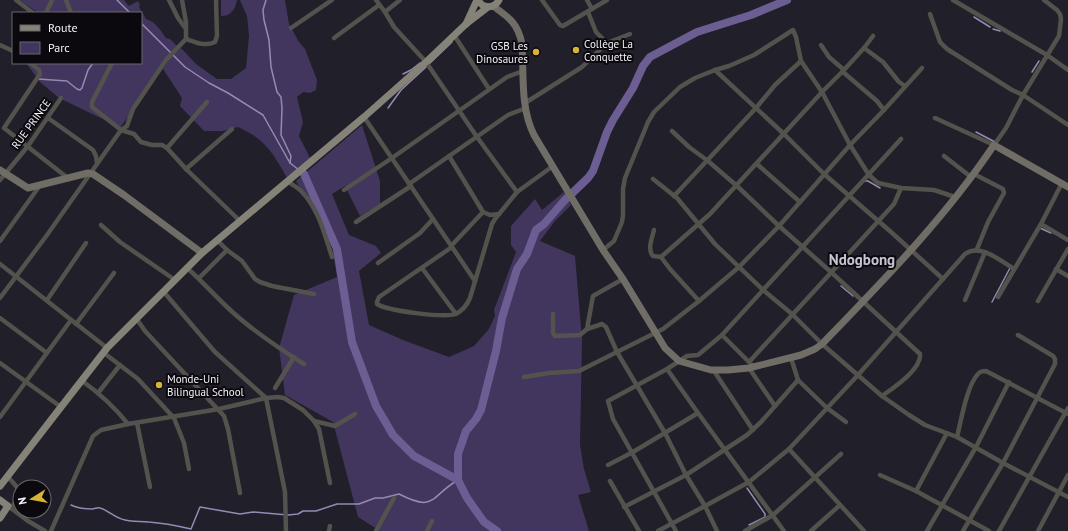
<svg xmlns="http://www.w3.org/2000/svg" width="1068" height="531" font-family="'PT Sans',sans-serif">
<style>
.green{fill:#42365e}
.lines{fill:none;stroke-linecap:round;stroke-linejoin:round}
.stream{stroke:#958ab1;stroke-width:1.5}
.river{stroke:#6c5d92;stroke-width:8}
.street{stroke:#53524c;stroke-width:4.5}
.secondary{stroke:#6f6d65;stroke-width:7}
.primary{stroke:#858277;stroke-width:7}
.poi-dot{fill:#d7b434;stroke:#0b090e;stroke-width:1.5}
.labels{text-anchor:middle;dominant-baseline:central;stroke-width:4;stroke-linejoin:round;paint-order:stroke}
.poi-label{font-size:11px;fill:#f4f2f9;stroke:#0b090e;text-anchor:start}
.street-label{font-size:11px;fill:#f4f2f9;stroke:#0b090e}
.district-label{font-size:15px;font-weight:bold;fill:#c8c5d3;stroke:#0b090e}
</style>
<rect width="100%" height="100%" fill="#211f29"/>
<g class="green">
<path d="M20,0H124L129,6L138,1L140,5L139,7L146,19C156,22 160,30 166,38L170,39L178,47C155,72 140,104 118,130L111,123L59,98L40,82L26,63H141V13H38Z"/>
<path d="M221,0H237C235,10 231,16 221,16Z"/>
<path d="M240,0H285L289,24L299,42L305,49L317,80L316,90L310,93L303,92L297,97L303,122L299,136L310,158L287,178C273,153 265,139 238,127L223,131H204L180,106L182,98L163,69L170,58L181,48L196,64L217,79H231L246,68L249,36L247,16Z"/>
<path d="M362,125L380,181V204L360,216L345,186L332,194L349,235L376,246L381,253L359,271L369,325L403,340L449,357L474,346L489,329L495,316L494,310L516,252L511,245V226L535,199L542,210L564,192L571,205L555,221L540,241L575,256L582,340L580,445L584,469L591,492L578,495L589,531H380L358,517L333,422L285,395L279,348L294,295L337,277L332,246L296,181Z"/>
</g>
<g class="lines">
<g class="stream">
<path d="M117,0L130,13"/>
<path d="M266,0L263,10L264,20L269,40L271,67L277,92L281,97L282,108L281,135L291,156L290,163"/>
<path d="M974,17L990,27"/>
<path d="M141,23L185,67L209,83L228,93L263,115L290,163L299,170"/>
<path d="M993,29L1000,31"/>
<path d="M429,64L452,42"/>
<path d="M1032,72L1039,61"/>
<path d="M403,74L411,70L420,63"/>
<path d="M38,79L67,81L77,89L80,90L82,88L88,70L93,63"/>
<path d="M388,108L401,90L426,67"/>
<path d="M976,132L995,142"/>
<path d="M864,181H868L880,188"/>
<path d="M1040,228L1051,233"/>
<path d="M841,286L853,296"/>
<path d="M992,302L1010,268"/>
<path d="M747,488L765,514V517L749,525"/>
<path d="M71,505C77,508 85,509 92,509C95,509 97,507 100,508C110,511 114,518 125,520C133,522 141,521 149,522C163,523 178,526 191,529L200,507L240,514L253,512L288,515L298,514L303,511H316L337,504H359L375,498H383L399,494C436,513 430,496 458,480"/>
</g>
<g class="river">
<path d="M304,174L337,249L352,342L376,406L393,435L414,456L458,480"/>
<path d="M497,531L484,522L467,498L458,480V454L466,431L476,419L481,410L496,351L502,318L517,269L527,254L536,230L544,224L564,201L588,178L593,171L607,132L613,120L633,88L643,66L650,57L697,32L751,15L787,0"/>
</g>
<g class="street">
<path d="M16,0L33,13"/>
<path d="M66,0L71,13"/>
<path d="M169,0L178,18L186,29"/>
<path d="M376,0L385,12L400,0"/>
<path d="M542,0L560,25L563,26L607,0"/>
<path d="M587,0L592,9"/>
<path d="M953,0L1047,55L1068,70"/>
<path d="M1044,0L1057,10L1060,14L1061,19L1059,36L1023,95L1068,125"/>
<path d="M385,12L394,27L426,62L477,137L517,192L495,219L492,224L470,298C467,305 463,311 455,314C444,318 388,311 377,304V302L379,297L452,247"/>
<path d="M588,12L596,32L607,43"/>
<path d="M46,13L52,0"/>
<path d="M930,14L940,42L947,49L1012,90L1023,95L1006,128L994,145L935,118"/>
<path d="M291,28L332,0"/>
<path d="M454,35L489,89"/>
<path d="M334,38L379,5"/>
<path d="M186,39C195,42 205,47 215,42L217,36L216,0"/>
<path d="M0,45L13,51"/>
<path d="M821,45L829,57L844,70"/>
<path d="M864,48L883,62L899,82L905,86"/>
<path d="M801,61L822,92L850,145L869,175L878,183L883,184L901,188L934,190L955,197"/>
<path d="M30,63L39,70L40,74L4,128L69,179"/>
<path d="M112,63L92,102V107L121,130L134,134L141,142L152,145H162L167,148L186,169L240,221"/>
<path d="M715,70L784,134L824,174L891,232L943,279"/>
<path d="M525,103L582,67L607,43L630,34"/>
<path d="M884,110L922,68"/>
<path d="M364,117L475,281"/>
<path d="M48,118L93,150L96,156L97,163"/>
<path d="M672,131L689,147L708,161L737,186L779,226L831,272L920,354C922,369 893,388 882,396"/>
<path d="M167,148L207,102"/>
<path d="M449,156L483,212L490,215L499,214"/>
<path d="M944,156L971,177"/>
<path d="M757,164L800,202"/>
<path d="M186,169L232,129"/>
<path d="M974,174L1003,189L1004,193L988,222L977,249"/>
<path d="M653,179L677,198L715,244L763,290L792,314L822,344L882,396L909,415L925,425L957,437L1003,463L1068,497"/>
<path d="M0,180L28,146L61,98"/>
<path d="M288,182C293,185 299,188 303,193C319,210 325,236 332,257"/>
<path d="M1062,183L1041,224L1068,240"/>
<path d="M409,184L508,115L526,108"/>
<path d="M344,190L392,158L507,77L523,71"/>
<path d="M517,192L553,166"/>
<path d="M356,222L411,186"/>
<path d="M101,225L120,242L175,280"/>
<path d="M654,230C652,238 647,250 653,256L661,257"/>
<path d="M217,240L227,250L242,261L255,279L260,282L272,286L314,294"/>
<path d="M0,241L41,184"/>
<path d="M451,246L483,212"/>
<path d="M603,250L614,241L622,222L623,215V189L625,178L648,122L654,112L680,87L695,78L715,70L729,66L754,55L793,30L796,37L801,61L775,85L756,108L674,196"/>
<path d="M661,257L710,214L822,92L844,70L864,48L873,36"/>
<path d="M661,257L670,269L699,301"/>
<path d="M378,263L420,233L433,219"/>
<path d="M0,264L107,348"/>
<path d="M187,268C201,280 213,294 227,307C250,329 277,347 304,364"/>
<path d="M422,268L456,314"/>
<path d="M1056,269L1068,276"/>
<path d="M199,278L227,250"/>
<path d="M163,291L215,352L266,398L285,492L286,531"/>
<path d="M998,297L1041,224"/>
<path d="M0,298L47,235L121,130L127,126L133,109L166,60L186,39V22L182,0"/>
<path d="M47,300L86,243"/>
<path d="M965,300L985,252"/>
<path d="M1038,301L1068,249"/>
<path d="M553,314V333L555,336L580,335L587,329L593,296L623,279"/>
<path d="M0,318L47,353"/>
<path d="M136,318L145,331L224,416L228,429L240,493"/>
<path d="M76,324L114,273"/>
<path d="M587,329L602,324L606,327L617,352L665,433L686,475L705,506L749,482L789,449L858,375L965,254C980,243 1001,261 1014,269"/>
<path d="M722,335L749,362"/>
<path d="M104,353L138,379L174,418L184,443L189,469"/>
<path d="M791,358L798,380L827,408L846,422"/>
<path d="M0,363L61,407"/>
<path d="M753,366L749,362L894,204L901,188"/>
<path d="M749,368L775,406"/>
<path d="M667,369L698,413L784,531"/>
<path d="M714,371L753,430"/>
<path d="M524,377L549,373L579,371L663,329L699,301L739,267L779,226L850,145L884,110L877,101L843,72"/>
<path d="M81,380C99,393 114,406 128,424L219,409L266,398L278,397L284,398L303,410L314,421L319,429L330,483"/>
<path d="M275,388L294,357"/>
<path d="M98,393L120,365"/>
<path d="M0,417L71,320"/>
<path d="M314,421L335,426L355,414"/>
<path d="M137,423L150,487"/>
<path d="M957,437C961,421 967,385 978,374C980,371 983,371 986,371L1068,414"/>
<path d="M789,449L864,531"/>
<path d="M608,465L633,452L698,413"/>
<path d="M880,475L916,491L989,531"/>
<path d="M8,477C21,492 24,491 11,508"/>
<path d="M610,481L639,531"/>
<path d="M916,491L947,433"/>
<path d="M8,506L28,521L45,531"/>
<path d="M624,507L686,475L747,435L761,422L798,380"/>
<path d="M51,531L93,436L101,430L128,424"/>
<path d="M329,531L330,526"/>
<path d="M376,531L394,498"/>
<path d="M427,531L432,521"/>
<path d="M658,531L705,506L717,531"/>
<path d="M676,531L613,419L608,401L667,369L687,356L698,355L722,335L901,139"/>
<path d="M745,531L773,515L841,454"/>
<path d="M811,531L840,505"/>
<path d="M927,531L976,447L1009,382"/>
<path d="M963,531L1003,463L1055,364V359L1053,356L1018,335"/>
<path d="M999,531L1068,408"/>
<path d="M1038,531L1068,475"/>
</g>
<g class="secondary">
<path d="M493,6C510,18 518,24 522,44C524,74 520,107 534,135L603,250L623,279L665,348L679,361L711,370H728L749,368L801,355L815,349L822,344C883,281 945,218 994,145L1068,187"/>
<path d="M0,170L28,188L88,173L93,174L124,195L202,253"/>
</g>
<g class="primary">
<path d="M478,0C483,9 494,9 499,0"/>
<path d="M466,24L477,0"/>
<path d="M0,486L61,407L107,348L202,253L364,117L426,62L466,24L488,7"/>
<path d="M0,500L8,506L0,518"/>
</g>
</g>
<g class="poi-dot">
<circle cx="576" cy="50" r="4"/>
<circle cx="536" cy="52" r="4"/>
<circle cx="159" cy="385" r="4"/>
</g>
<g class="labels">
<g class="poi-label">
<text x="584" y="44">Collège La<tspan x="584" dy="13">Conquette</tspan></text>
<text x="528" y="46" text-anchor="end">GSB Les<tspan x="528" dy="13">Dinosaures</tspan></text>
<text x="167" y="379">Monde-Uni<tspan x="167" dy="13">Bilingual School</tspan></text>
</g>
<g class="street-label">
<text transform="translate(31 124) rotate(-54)">RUE PRINCE</text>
</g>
<g class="district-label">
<text x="862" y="259">Ndogbong</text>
</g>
</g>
<rect x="12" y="12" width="130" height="52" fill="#0b090e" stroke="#68666c"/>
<rect x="20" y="25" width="20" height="6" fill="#858277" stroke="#68666c"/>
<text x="48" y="32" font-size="12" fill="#f4f2f9">Route</text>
<rect x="20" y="42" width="20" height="12" fill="#42365e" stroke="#68666c"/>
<text x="48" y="52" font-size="12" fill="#f4f2f9">Parc</text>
<g transform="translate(32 499) rotate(259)"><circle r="19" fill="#0b090e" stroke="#68666c"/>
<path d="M0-3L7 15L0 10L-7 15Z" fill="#d7b434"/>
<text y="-6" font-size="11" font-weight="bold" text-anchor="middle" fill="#f4f2f9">N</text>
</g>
</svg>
